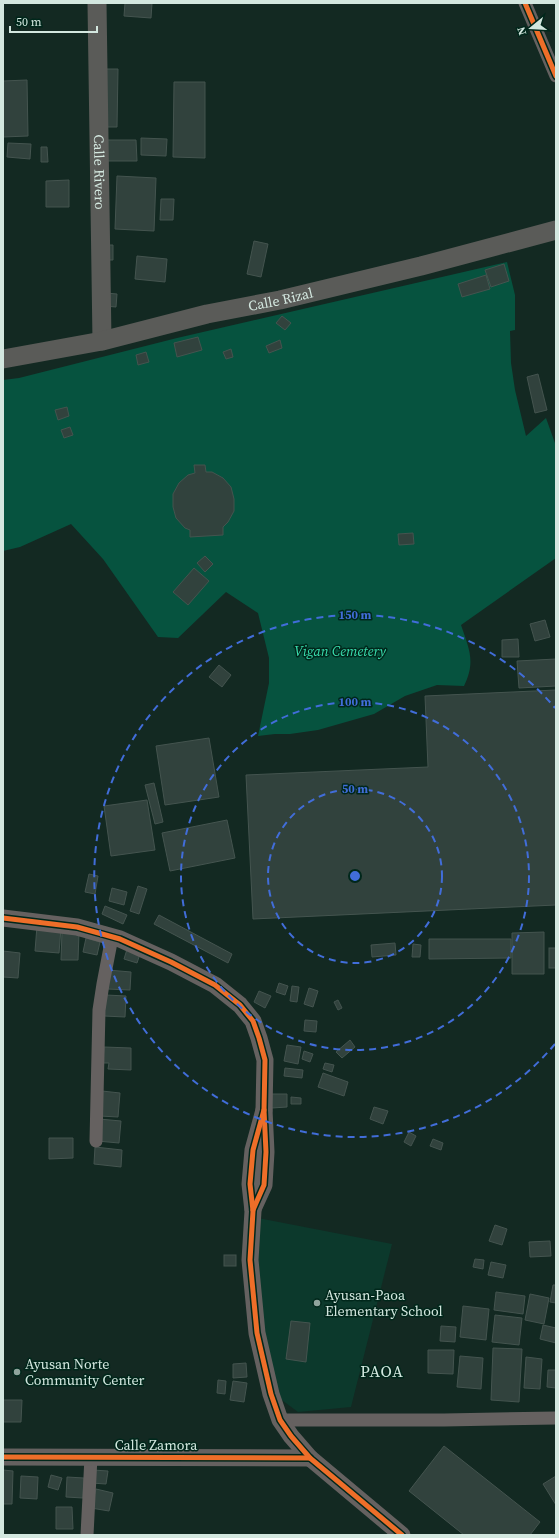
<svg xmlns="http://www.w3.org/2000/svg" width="559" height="1538" font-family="'Source Serif 4',serif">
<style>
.built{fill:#0c392c}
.green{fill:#06533f}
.building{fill:#31423d;stroke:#44544f}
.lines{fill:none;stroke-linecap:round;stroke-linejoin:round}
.minor{stroke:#656160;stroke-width:13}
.tertiary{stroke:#656160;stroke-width:17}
.secondary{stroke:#5a5b58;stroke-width:19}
.cycleway-casing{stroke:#00271b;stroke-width:8}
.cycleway{stroke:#ee6e29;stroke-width:5}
.ring{fill:none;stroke:#416dd9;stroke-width:2;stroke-dasharray:7 5}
.poi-dot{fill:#90a49d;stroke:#00271b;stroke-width:1.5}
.labels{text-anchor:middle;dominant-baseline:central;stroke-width:3;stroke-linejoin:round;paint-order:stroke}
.street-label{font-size:14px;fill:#d3e7df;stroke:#00271b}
.park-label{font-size:14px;font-style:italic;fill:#39dfaf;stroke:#00271b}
.poi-label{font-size:14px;fill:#d3e7df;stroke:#00271b;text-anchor:start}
.quarter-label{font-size:16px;letter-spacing:1px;fill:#d3e7df;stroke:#00271b}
.centre{fill:#416dd9;stroke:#00271b;stroke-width:2}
.ring-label{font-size:12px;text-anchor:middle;font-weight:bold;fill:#416dd9;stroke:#00271b;stroke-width:3;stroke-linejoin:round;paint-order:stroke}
</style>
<rect width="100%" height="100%" fill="#132922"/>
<path class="built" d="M258,1218L392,1244L351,1407L298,1412L275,1395L252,1268Z"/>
<path class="green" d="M507,262L515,295V330L510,331L511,363L515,390L526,436L546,418L556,446V558L461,625C469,649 476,661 464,686L437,685L405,696L374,714L318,730L290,734H275L258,736L269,683V658L258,613L226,592L178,638L158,637L103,559L71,524L20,547L3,551V380L19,378L177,338Z"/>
<g class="building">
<path d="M125,3H152L151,18L124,16Z"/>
<path d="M102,69H118L117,127H102Z"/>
<path d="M27,80L28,136L3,137V81Z"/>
<path d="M174,82H205V158L173,157Z"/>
<path d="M141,138L167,139L166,156L141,155Z"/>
<path d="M103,140H136L137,161H103Z"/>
<path d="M8,143L31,144L30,159L7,157Z"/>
<path d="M41,147H47L48,162H41Z"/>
<path d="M117,176L156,178L154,231L115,229Z"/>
<path d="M69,180V207H46V181Z"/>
<path d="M161,199H174L173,220H160Z"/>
<path d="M254,241L268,244L261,277L247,274Z"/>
<path d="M104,245H113V260H103Z"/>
<path d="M137,256L167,259L165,282L135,279Z"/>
<path d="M504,264L509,281L491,287L485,270Z"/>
<path d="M486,275L490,289L462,297L458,284Z"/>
<path d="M106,293L117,294L116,307L105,306Z"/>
<path d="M282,316L291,323L285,330L276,323Z"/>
<path d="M198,337L202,350L177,357L174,343Z"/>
<path d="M280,340L282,348L269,353L266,346Z"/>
<path d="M231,349L233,357L226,359L223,352Z"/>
<path d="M146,352L149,362L138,365L136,355Z"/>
<path d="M538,374L547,410L535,413L527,377Z"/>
<path d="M67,407L69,416L58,420L55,410Z"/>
<path d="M70,427L73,435L64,438L61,430Z"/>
<path d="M194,465H205L206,472H212L223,478L231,487L234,499V511L228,522L223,527V535L190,537V530L185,528L176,518L173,507V494L179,483L188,475L195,473Z"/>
<path d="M413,533L414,544L399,545L398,534Z"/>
<path d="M205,556L213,564L205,572L197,563Z"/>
<path d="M194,568L209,581L188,605L173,592Z"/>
<path d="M545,620L550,637L535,641L530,624Z"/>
<path d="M518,639L519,657H502V640Z"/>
<path d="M556,659V686L519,688L517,661Z"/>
<path d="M219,665L231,675L222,687L209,677Z"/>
<path d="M556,690V905L253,919L246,775L428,767L425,696Z"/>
<path d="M209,738L219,797L165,805L156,746Z"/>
<path d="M154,783L163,822L155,824L145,785Z"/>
<path d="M147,800L155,850L111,856L104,806Z"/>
<path d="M227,820L235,858L170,871L162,833Z"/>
<path d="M89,874L98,876L95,894L85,892Z"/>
<path d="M138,886L147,889L139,914L130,911Z"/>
<path d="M112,888L127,892L124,905L109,901Z"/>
<path d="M105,906L127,915L123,924L102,914Z"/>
<path d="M159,915L232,954L228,963L154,924Z"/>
<path d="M37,926L61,928L59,953L35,951Z"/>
<path d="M62,932L79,933L78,960H61Z"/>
<path d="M544,932V974H512V933Z"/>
<path d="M86,938L100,942L97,955L83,952Z"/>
<path d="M429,939H511V958L429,959Z"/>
<path d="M395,943L396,955L372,957L371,945Z"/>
<path d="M413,944L421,945L420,957H412Z"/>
<path d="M128,946L141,951L137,963L124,959Z"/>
<rect x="549" y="948" width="7" height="20"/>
<path d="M3,951L20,953L18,978L3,977Z"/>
<path d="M108,970L131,972L130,990L107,989Z"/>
<path d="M279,983L288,986L285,995L276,992Z"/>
<path d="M292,986L299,987L297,1002L290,1001Z"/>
<path d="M309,988L318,991L313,1007L304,1004Z"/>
<path d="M259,991L271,996L265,1008L254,1002Z"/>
<path d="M106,995L126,996L125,1017L104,1016Z"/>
<path d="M338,1000L342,1008L338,1010L334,1002Z"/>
<path d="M305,1020L317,1021L316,1032L304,1031Z"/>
<path d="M350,1040L355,1047L342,1058L336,1052Z"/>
<path d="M287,1045L301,1047L298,1064L284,1061Z"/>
<path d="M104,1047L131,1048V1070L108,1069L109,1063H103Z"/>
<path d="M304,1051L313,1054L310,1062L302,1059Z"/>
<path d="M325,1063L334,1065L332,1072L323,1069Z"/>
<path d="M285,1068L303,1070L302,1078L284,1076Z"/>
<path d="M323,1073L348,1082L344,1096L318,1087Z"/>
<path d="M102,1091L120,1093L118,1117L100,1116Z"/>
<path d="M272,1094H287V1107L272,1108Z"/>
<path d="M291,1097L301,1098V1104H291Z"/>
<path d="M374,1107L388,1111L383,1124L370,1119Z"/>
<path d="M99,1119L121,1121L119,1143L97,1141Z"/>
<path d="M409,1132L416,1136L411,1146L404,1142Z"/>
<path d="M49,1138H73V1158L49,1159Z"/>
<path d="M433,1139L443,1143L441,1150L430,1146Z"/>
<path d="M95,1147L122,1150L121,1167L94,1164Z"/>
<path d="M495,1225L507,1229L502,1245L489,1241Z"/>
<path d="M550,1241L551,1256L530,1257L529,1242Z"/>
<rect x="224" y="1255" width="12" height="11"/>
<path d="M475,1259L484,1260L483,1269L473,1267Z"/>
<path d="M491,1262L506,1265L503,1278L488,1275Z"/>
<path d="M553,1285H556V1303L550,1302Z"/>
<path d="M496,1292L525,1296L523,1314L494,1310Z"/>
<path d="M530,1294L549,1298L544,1324L525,1320Z"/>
<path d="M463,1306L489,1309L486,1340L460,1337Z"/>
<path d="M495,1315L522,1318L519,1345L492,1342Z"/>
<path d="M291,1321L310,1323L306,1362L286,1359Z"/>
<path d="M543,1325L556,1328V1343L540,1339Z"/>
<path d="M441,1326L456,1327L455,1342L440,1341Z"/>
<path d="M493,1348L522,1349L519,1402L491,1400Z"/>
<path d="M428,1350H454L453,1374L428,1373Z"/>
<path d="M460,1356L483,1358L481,1389L457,1387Z"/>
<path d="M526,1357L542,1359L540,1389L524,1388Z"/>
<path d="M246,1363L247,1377L233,1378V1364Z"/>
<path d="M548,1370H556V1388L547,1387Z"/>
<path d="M218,1380L226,1381L225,1394L217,1393Z"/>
<path d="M233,1381L247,1383L244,1402L230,1400Z"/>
<path d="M3,1400H22L21,1422H3Z"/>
<path d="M444,1446L540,1522L530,1535H464L409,1491Z"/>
<path d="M3,1470L13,1471L12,1504H3Z"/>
<path d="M93,1470L108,1471L106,1484L91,1483Z"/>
<path d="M51,1475L62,1478L58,1490L48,1487Z"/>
<path d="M21,1476L38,1477L37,1499L20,1498Z"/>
<path d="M556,1476V1505L543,1484Z"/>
<path d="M67,1477L84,1478L83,1498L66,1497Z"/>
<path d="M96,1489L113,1493L109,1511L91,1508Z"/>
<path d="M56,1507H72L73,1529H56Z"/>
</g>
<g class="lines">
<g class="minor">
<path d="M525,3L556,76"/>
<path d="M96,1141L99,1010L103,984L112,937"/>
<path d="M280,1420H444L556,1418"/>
<path d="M87,1535L91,1457"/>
</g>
<g class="tertiary">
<path d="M3,918L77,927L120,939L171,962L215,985L240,1005L253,1021L259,1038L265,1060L264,1110L266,1152L264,1185L253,1209"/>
<path d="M264,1110L253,1150L250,1184L253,1211L250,1260L257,1333L271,1394L280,1420L291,1436L310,1458L402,1535"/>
<path d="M3,1457L310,1458"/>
</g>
<g class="secondary">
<path id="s1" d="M97,3L102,341"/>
<path id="s2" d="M3,359L102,341L207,314L280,300L421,266L556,230"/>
</g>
<defs>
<g id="cycleway">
<path d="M525,3L556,76"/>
<path d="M3,918L77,927L120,939L171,962L215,985L240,1005L253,1021L259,1038L265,1060L264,1110L266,1152L264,1185L253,1210"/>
<path d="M264,1110L253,1150L250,1184L253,1211L250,1260L257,1333L271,1394L280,1420L291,1436L310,1458L402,1535"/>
<path d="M3,1457L310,1458"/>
</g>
</defs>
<use href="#cycleway" class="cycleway-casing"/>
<use href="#cycleway" class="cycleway"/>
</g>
<g class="ring">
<circle cx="355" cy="876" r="87"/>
<circle cx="355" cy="876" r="174"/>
<path d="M555 1044A261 261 0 1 1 555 708"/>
</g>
<g class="poi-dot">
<circle cx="317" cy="1303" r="4"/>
<circle cx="17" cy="1372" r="4"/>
</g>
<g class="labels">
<g class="street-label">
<text stroke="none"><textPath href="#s1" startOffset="169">Calle Rivero</textPath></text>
<text stroke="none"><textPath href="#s2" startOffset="284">Calle Rizal</textPath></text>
<text x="156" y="1445">Calle Zamora</text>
</g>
<g class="park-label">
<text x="340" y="651">Vigan Cemetery</text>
</g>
<g class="poi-label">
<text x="325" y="1295">Ayusan-Paoa<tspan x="325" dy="16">Elementary School</tspan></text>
<text x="25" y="1364">Ayusan Norte<tspan x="25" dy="16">Community Center</tspan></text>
</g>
<g class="quarter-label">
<text x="382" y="1371">PAOA</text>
</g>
</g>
<circle cx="355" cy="876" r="6" class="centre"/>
<g class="ring-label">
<text x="355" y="619">150 m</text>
<text x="355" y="706">100 m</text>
<text x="355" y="793">50 m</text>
</g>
<rect width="559" height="1538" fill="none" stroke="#d3e7df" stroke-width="8"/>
<g transform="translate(531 28) rotate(252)" stroke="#00271b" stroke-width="3" paint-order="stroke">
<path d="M0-3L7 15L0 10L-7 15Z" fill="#d3e7df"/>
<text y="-6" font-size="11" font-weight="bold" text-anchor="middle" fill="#d3e7df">N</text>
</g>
<path d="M10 26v6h87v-6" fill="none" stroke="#d3e7df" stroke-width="2"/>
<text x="16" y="26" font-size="12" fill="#d3e7df" stroke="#00271b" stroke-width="3" paint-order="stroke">50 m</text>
</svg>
